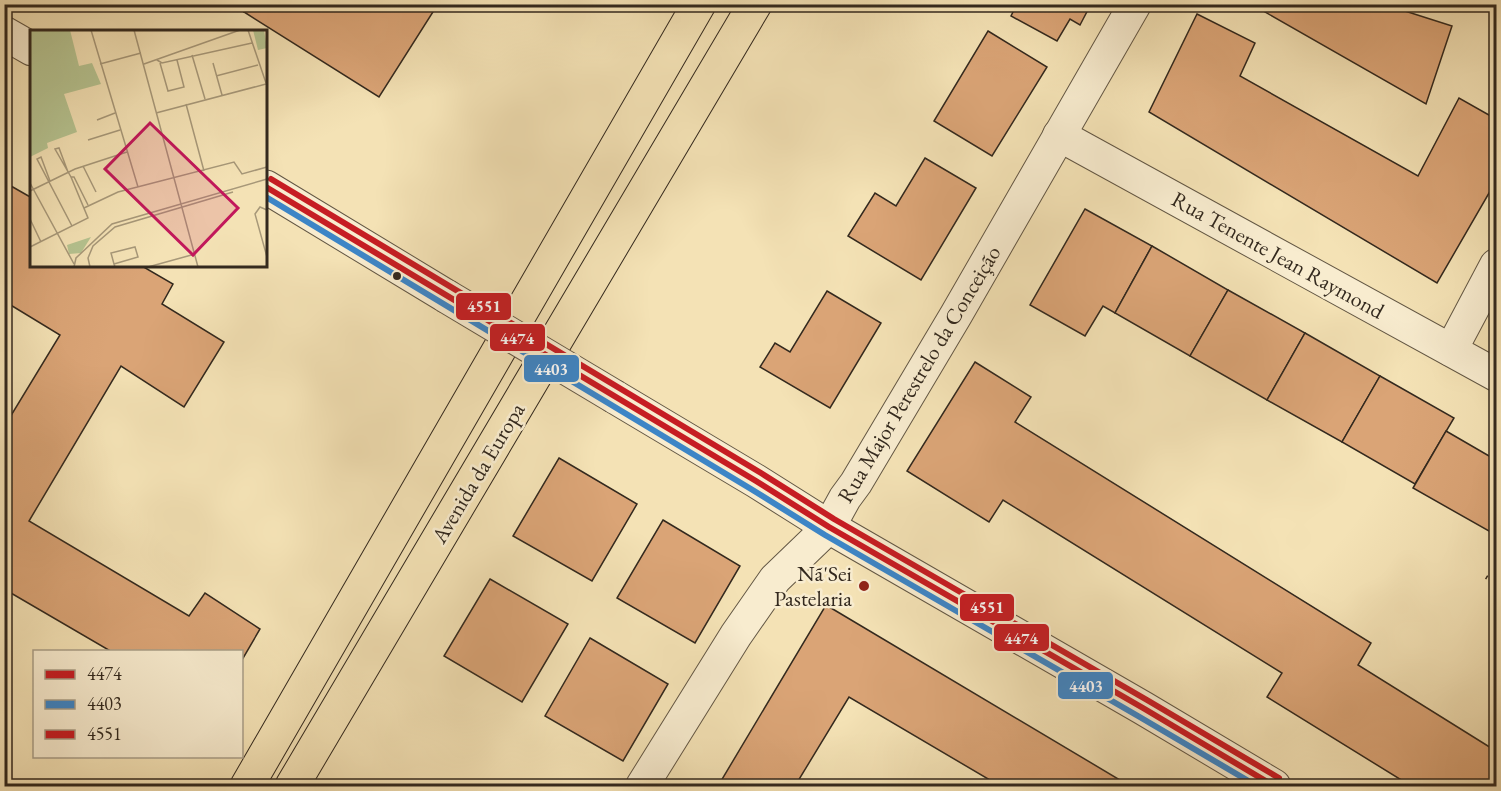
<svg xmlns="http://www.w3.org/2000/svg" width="1501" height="791" font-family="'EB Garamond',serif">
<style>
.building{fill:#daa476;stroke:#33291e;stroke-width:1.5}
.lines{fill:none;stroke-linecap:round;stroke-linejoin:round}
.minor-casing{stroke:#635744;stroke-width:34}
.tertiary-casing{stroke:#635744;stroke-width:35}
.primary-casing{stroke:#33291e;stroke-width:35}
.path{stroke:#33291e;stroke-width:4;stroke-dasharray:1.5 3;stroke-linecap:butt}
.minor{stroke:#f8eccf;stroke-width:32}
.tertiary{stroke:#f8eccf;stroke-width:33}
.primary{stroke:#f4e2b5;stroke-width:33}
.tertiary-bridge-casing{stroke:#635744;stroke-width:35;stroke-linecap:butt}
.tertiary-bridge{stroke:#f8eccf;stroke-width:33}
.bus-1-casing{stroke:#f8eccf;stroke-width:10}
.bus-2-casing{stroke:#f8eccf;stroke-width:10}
.bus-3-casing{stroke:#f8eccf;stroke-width:10}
.bus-1{stroke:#c61d23;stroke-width:6}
.bus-2{stroke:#3d85c6;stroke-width:6}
.bus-3{stroke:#c61d23;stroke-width:6}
.bus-dot{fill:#33291e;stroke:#f8eccf;stroke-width:2}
.poi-dot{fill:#8f2418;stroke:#f8eccf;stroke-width:2}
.labels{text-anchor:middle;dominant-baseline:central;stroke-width:5;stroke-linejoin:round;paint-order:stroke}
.street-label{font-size:22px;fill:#33291e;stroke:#f8eccf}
.poi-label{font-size:22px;fill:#33291e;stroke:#f8eccf;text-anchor:end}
.inset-road{fill:none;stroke:#a79879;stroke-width:1.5}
.view{fill:#c2185b;fill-opacity:0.15;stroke:#c2185b;stroke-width:3}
.inset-edge{fill:none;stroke:#33291e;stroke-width:3}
.line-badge{stroke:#f8eccf;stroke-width:2}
.badge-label{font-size:16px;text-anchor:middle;font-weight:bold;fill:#fff}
</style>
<rect width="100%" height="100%" fill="#f4e2b5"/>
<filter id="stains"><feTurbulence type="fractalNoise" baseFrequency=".00333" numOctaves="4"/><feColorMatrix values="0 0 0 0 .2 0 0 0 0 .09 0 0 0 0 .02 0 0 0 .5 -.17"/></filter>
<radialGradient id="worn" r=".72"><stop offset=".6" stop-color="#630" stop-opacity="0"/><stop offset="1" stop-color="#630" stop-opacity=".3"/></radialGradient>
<g class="building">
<path d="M231,4H249L244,12Z"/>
<path d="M249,4H438L379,97L244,12Z"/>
<path d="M1017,4H1091L1080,25L1070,19L1057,41L1011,16Z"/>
<path d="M1251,4H1383L1452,26L1426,104Z"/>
<path d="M1197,14L1255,43L1240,76L1418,176L1459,98L1496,119V181L1437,283L1149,112Z"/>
<path d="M988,31L1047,67L992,156L934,121Z"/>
<path d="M925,158L976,188L921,280L848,236L875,193L896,206Z"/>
<path d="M4,182L32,198V266H142L173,284L162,304L224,342L184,407L121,366L29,521L189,616L205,593L260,629L242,660V652H112L4,589V427L60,335L4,301Z"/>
<path d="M1085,209L1152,246L1115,313L1103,306L1085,336L1030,305Z"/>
<path d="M1152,246L1228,290L1190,356L1115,313Z"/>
<path d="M1228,290L1305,333L1267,400L1190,356Z"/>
<path d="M827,291L881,323L830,408L760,367L775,343L790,352Z"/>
<path d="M1305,333L1380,376L1342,442L1267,400Z"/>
<path d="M975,362L1031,397L1015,422L1371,643L1358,665L1496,751V786H1411L1267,697L1282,673L1003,500L989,522L907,471Z"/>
<path d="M1380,376L1454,418L1415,484L1342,442Z"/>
<path d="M1446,431L1496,460V535L1413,488Z"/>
<path d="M559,458L637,504L592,581L513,536Z"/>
<path d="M663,520L740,566L695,643L617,598Z"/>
<path d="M490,579L568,624L522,702L444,656Z"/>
<path d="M826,605L1130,786H1000L849,697L795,786H718Z"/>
<path d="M590,638L668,684L623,761L545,716Z"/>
</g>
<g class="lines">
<defs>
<g id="minor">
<path d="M1059,135L1496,375"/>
<path d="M1451,350L1496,265"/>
<path d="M642,786L736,635L775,579L829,527L845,498L856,483L956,315L1135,4"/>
</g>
<g id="tertiary">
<path d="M4,33L32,49"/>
<path d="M266,187L446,296"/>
<path d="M615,397L756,481L829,527L1143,708L1274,786"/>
</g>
<g id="primary">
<path d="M247,786L699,4"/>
<path d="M292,786L755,4"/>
</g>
</defs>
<use href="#minor" class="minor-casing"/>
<use href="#tertiary" class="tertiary-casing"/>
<use href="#primary" class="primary-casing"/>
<path class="path" d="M1486,577L1496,583"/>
<use href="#minor" class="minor"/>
<use href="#tertiary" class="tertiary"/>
<use href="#primary" class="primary"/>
<defs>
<path id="tertiary-bridge" d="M446,296L615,397"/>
</defs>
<use href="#tertiary-bridge" class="tertiary-bridge-casing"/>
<use href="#tertiary-bridge" class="tertiary-bridge"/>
<defs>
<path id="bus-1" d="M266,187L756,481L829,527L1143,708L1274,786"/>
<path id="bus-2" d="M266,197L751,489L825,535L1138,716L1257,786"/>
<path id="bus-3" d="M271,179L761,473L834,519L1147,700L1279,778"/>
</defs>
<use href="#bus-1" class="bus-1-casing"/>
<use href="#bus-2" class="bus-2-casing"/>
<use href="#bus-3" class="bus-3-casing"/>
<use href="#bus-1" class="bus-1"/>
<use href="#bus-2" class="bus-2"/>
<use href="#bus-3" class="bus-3"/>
</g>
<circle class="bus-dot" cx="397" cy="276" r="5"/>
<circle class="poi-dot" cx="864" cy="586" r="6"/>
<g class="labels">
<g class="street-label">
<text transform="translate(1278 255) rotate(29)">Rua Tenente Jean Raymond</text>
<text transform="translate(919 374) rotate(-59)">Rua Major Perestrelo da Conceição</text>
<text transform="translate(478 473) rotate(-59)">Avenida da Europa</text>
</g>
<g class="poi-label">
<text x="852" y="573">Nã'Sei<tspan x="852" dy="25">Pastelaria</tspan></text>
</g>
</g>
<g transform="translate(30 30)">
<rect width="237" height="237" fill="#f4e2b5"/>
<path d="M0,0H40L49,36L62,33L71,54L34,64L47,102L17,113L18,118L0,127ZM223,0H234L237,18L228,20ZM61,207L51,223L39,224L37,215Z" fill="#b6c491"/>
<path d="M39,20L47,52L38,54L31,22ZM19 84a9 9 0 1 1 18 0a9 9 0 1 1-18 0Z" fill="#b6c491"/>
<path class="inset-road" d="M61,0L108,157M104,0L168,237M218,0L236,53M162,25L175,69M127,30L132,33L222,13M130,33L138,61L154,57L147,30M183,33L192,65M70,34L111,23M114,34L210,0M186,46L228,35M156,74L174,141M126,83L236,54M67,90L85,83M58,110L90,100M53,136L66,162M38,142L29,118L25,119L41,147M20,151L11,127L7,129L42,196M0,153L44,234M0,161L45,139L97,122M54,178L88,162L204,132L212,144L237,137M237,180L230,177L225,184L237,227M0,189L11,212M0,217L58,188L41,147H44L58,175M84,234L108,227L105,217L81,223L84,234L85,237M44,237L46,228L82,194L237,149M60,237L58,228L63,216L85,197L203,162M118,237L165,224"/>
<path class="view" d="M120,93L208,178L163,225L75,139Z"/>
<rect width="237" height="237" class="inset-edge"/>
</g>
<g class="line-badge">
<rect x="455" y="292" width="57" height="29" rx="6" fill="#c61d23"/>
<rect x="489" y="323" width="57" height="29" rx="6" fill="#c61d23"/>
<rect x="523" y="354" width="57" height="29" rx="6" fill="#3d85c6"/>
<rect x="959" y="593" width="56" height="29" rx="6" fill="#c61d23"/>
<rect x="993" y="623" width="57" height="29" rx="6" fill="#c61d23"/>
<rect x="1057" y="671" width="57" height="29" rx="6" fill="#3d85c6"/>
</g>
<g class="badge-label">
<text x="484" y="312">4551</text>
<text x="517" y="344">4474</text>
<text x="551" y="375">4403</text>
<text x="987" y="613">4551</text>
<text x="1021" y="644">4474</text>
<text x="1086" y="692">4403</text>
</g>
<rect width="1501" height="791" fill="none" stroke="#f4e2b5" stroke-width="24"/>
<rect x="6" y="6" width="1489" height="779" fill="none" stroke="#33291e" stroke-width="3"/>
<rect x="12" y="12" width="1477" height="767" fill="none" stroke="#33291e" stroke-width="1.5"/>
<rect x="33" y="650" width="210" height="108" fill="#f8eccf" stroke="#a99e88" stroke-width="1.5"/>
<rect x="45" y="670" width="30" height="9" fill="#c61d23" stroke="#a99e88" stroke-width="1.5"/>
<text x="87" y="680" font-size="18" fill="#33291e">4474</text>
<rect x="45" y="700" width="30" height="9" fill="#3d85c6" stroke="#a99e88" stroke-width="1.5"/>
<text x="87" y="710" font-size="18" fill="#33291e">4403</text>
<rect x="45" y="730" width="30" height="9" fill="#c61d23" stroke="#a99e88" stroke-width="1.5"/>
<text x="87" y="740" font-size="18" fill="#33291e">4551</text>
<rect width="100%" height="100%" filter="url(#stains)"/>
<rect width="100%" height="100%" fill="url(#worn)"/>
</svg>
